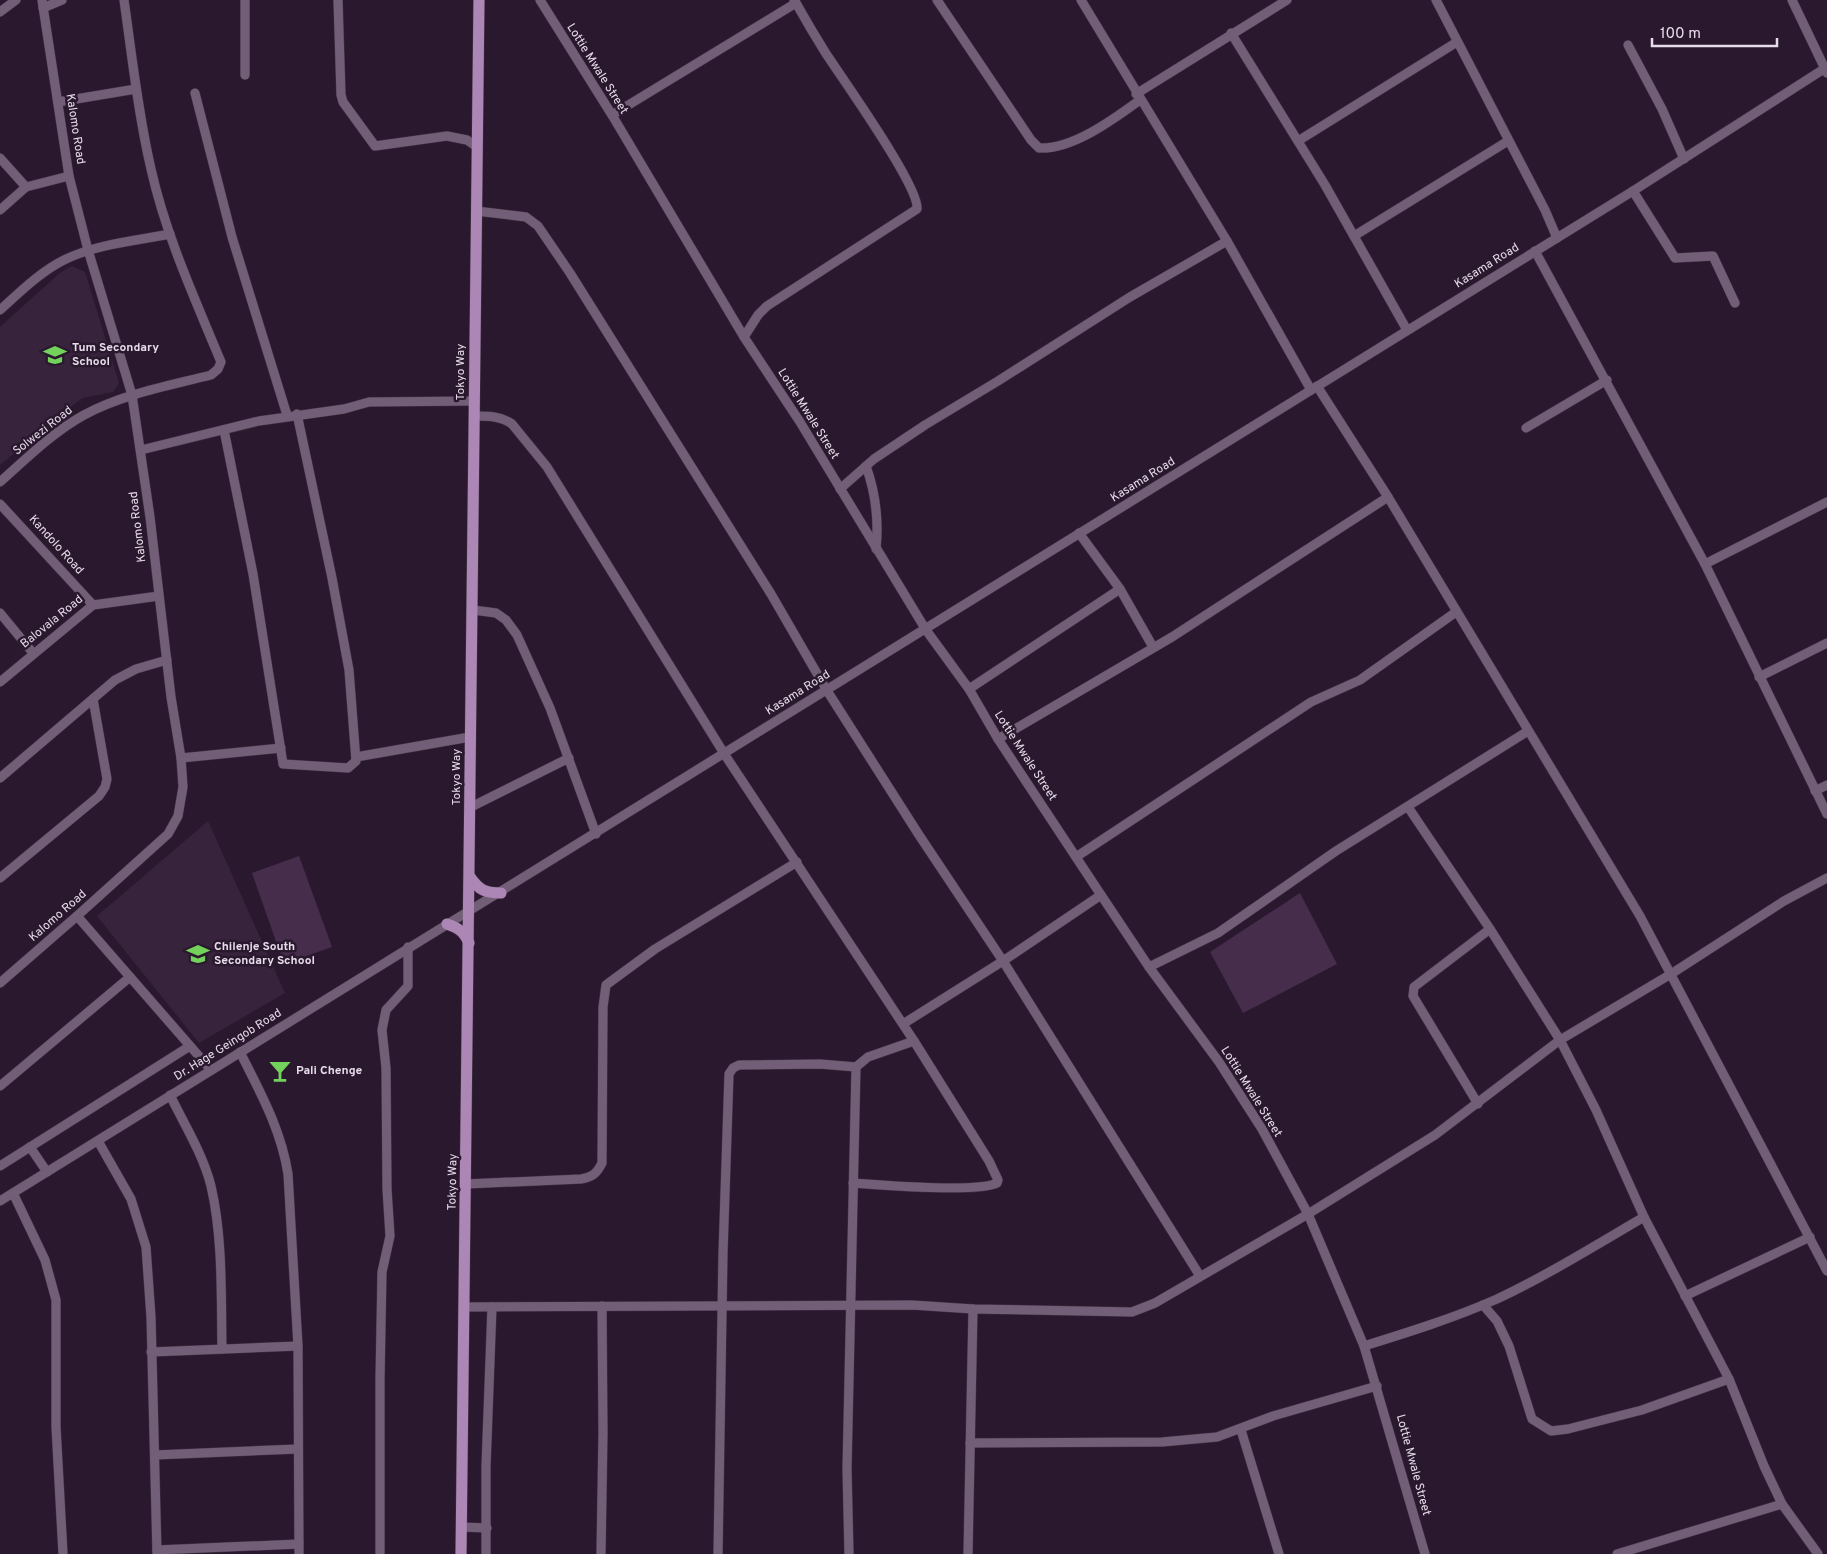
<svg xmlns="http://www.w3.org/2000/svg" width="1827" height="1554" font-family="Overpass,sans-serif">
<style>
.built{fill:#38233d}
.green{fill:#462d4c}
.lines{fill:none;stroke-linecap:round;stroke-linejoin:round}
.minor-casing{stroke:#423445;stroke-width:10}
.major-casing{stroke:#423445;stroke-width:12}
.minor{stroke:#735e77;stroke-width:9}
.major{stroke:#ac86b4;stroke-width:11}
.labels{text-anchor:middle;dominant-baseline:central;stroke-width:5;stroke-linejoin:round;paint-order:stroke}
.street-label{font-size:12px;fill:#e7dcea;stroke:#2a192e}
.poi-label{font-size:12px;font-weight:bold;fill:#e7dcea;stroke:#2a192e;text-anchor:start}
</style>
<rect width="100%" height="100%" fill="#2a192e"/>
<g class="built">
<path d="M72,266L85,272L119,383L113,392L82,398L0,465V327L61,272Z"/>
<path d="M208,821L285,993L199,1043L97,916Z"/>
</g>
<g class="green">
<path d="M299,856L332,947L284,964L252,873Z"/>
<path d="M1300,893L1337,964L1243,1013L1210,952Z"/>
</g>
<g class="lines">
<defs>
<g id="minor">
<path d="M245,0V75"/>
<path d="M338,0L341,95L343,102L375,146L447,136L467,140L477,147"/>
<path d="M540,0L612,115L744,337L800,422L926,630L969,689L998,739L1101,895L1149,967L1219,1062L1262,1129L1308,1214L1364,1346L1425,1554"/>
<path d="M937,0L1031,140L1039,148C1072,150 1114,119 1140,100"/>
<path d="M1081,0L1227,241L1311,390"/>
<path d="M1436,0L1545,210L1557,238"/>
<path d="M1792,0L1827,73"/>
<path d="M43,8L62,0"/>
<path d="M0,12L16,0"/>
<path d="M1231,33L1325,185L1407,330"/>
<path d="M1628,45L1662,109L1684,159"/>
<path d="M195,93L232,237L287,415"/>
<path d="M1136,94L1287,0"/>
<path d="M58,102L136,89"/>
<path d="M612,115L796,3L794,0"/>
<path d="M1298,141L1457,42"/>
<path d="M0,158L26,187"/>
<path d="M1633,191L1675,258L1713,256L1735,303"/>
<path d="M0,210L26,187L69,176"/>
<path d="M476,211L526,217L538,226L570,273L771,594L826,689L919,835L1003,961L1200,1276"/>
<path d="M1354,236L1508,141"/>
<path d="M1535,251L1705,564L1827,814"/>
<path d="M0,310C20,292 40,272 64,260C96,244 135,241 170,234"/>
<path d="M744,337L758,315L767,306L917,209C920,187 841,77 825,52C815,36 805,19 796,3"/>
<path d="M1317,386L1388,497L1640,916L1827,1271"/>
<path d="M475,416C488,416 501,416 512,424L547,467L725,755L914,1041L989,1161L998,1180L997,1183C978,1193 879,1185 853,1183"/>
<path d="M1526,428L1607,380"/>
<path d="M224,430L253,574L283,764L348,768L356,761L349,670L332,578L297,414"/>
<path d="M141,450L259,421L344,409L369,402L474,401"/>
<path d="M866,466C876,494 879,520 876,549"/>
<path d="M0,482C26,459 53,432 84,415C123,394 168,386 211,375L218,369L221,362C195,299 166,236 151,169C138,113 132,56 124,0"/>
<path d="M840,489L874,459L925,425L998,381L1130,297L1227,241"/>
<path d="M0,504L93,605"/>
<path d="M1079,533L1120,589L1153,647"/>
<path d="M1705,564L1827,502"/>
<path d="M473,610L496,613L506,620L517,635L550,708L596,834"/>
<path d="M0,613L33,653"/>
<path d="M1759,677L1827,643"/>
<path d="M0,682L93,605L159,596"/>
<path d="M969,689L1120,589"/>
<path d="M998,739L1172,637L1388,497"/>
<path d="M356,757L470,737"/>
<path d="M181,758L281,748"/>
<path d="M0,778L115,680L136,669L167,660"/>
<path d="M1815,791L1827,785"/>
<path d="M471,807L569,758"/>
<path d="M1408,807L1490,929L1560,1040L1596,1110L1644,1217L1729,1379L1764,1466L1782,1504L1818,1554"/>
<path d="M1076,857L1311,702L1360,680L1456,612"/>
<path d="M0,878L99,796L105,787L107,779L93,699"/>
<path d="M77,916L211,1070"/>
<path d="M1149,967L1218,933L1336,851L1528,731"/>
<path d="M0,983L77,916L168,834L178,816L183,787L181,758L171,697L150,517L132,395L88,250L69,176L42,0"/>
<path d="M903,1024L1003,961L1101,895"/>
<path d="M240,1052C260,1092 281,1129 288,1174L298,1346L299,1554"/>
<path d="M0,1086L130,977"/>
<path d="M170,1095C184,1124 203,1154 211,1186C223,1238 221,1295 222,1349"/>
<path d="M1478,1104L1413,996L1414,987L1490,929"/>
<path d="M98,1141L131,1199L146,1247L151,1317L157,1554"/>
<path d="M30,1147L47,1172"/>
<path d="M0,1166L190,1046"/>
<path d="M466,1184L581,1179C593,1177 597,1173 602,1163L603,1007L606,985L655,949L797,862"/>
<path d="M13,1193L45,1260L56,1300V1427L63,1554"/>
<path d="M0,1201L1633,191L1827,67"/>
<path d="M1685,1296L1810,1237"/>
<path d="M1483,1305L1497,1321L1509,1346L1532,1419L1551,1431L1568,1429L1642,1410L1729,1379"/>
<path d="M464,1307L912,1305L973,1309L1132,1312L1155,1303L1308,1214L1435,1135L1560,1040L1671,974L1784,901L1827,878"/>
<path d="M1364,1346C1409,1332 1454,1318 1497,1299C1548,1275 1596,1245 1644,1217"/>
<path d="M151,1352L298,1346"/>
<path d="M1241,1430L1279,1554"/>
<path d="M970,1443L1162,1442L1217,1437L1273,1416L1377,1386"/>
<path d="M155,1455L298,1449"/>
<path d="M461,1527L487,1528"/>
<path d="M157,1550L299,1544"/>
<path d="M380,1554V1379L382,1272L390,1236L387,1189L386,1068L382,1030L386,1010L408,986V947"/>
<path d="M486,1554V1466L492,1307"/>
<path d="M601,1554L603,1433L602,1306"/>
<path d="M718,1554L723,1253L729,1074L733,1068L739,1065L820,1064L856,1067L868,1057L914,1041"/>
<path d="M849,1554L847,1469L856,1067"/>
<path d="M968,1554L973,1309"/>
<path d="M1617,1554L1782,1504"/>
</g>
<g id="major">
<path d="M470,877C479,890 485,893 501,893"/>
<path d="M447,924C459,928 464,932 469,943"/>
<path d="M461,1554L479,0"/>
</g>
</defs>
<use href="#minor" class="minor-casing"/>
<use href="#major" class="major-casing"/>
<use href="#minor" class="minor"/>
<use href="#major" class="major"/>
</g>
<defs>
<symbol id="school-bare" viewBox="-9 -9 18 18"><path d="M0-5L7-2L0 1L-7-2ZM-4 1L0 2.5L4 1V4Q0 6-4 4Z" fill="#73d25c" stroke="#2a192e" stroke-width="2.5" paint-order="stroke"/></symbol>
<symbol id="bar-bare" viewBox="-9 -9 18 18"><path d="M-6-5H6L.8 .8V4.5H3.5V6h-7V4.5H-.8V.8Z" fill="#73d25c" stroke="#2a192e" stroke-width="2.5" paint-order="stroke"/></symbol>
</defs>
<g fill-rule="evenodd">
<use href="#school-bare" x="39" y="339" width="32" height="32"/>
<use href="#school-bare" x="182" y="938" width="32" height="32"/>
<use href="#bar-bare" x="264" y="1055" width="32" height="32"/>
</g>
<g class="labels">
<g class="street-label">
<text transform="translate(597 69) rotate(58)">Lottie Mwale Street</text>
<text transform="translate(75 129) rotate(81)">Kalomo Road</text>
<text transform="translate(1487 266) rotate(-32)">Kasama Road</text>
<text transform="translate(461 372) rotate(-90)">Tokyo Way</text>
<text transform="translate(808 414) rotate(58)">Lottie Mwale Street</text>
<text transform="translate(43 431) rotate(-38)">Solwezi Road</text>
<text transform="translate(1143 480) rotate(-32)">Kasama Road</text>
<text transform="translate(138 527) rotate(-97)">Kalomo Road</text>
<text transform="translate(56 545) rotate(48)">Kandolo Road</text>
<text transform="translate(52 622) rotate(-39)">Balovala Road</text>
<text transform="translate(798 693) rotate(-32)">Kasama Road</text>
<text transform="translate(1025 756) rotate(57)">Lottie Mwale Street</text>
<text transform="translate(457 777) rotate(-90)">Tokyo Way</text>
<text transform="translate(58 916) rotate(-41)">Kalomo Road</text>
<text transform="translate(228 1045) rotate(-32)">Dr. Hage Geingob Road</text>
<text transform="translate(1251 1092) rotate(58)">Lottie Mwale Street</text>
<text transform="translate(453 1182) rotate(-89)">Tokyo Way</text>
<text transform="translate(1413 1465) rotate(75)">Lottie Mwale Street</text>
</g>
<g class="poi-label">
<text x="72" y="348">Tum Secondary<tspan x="72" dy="14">School</tspan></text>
<text x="214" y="947">Chilenje South<tspan x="214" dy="14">Secondary School</tspan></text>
<text x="296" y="1071">Pali Chenge</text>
</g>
</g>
<path d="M1652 38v8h125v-8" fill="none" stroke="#e7dcea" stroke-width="2.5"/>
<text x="1660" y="38" font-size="15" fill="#e7dcea" stroke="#2a192e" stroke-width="4" paint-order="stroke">100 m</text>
</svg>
